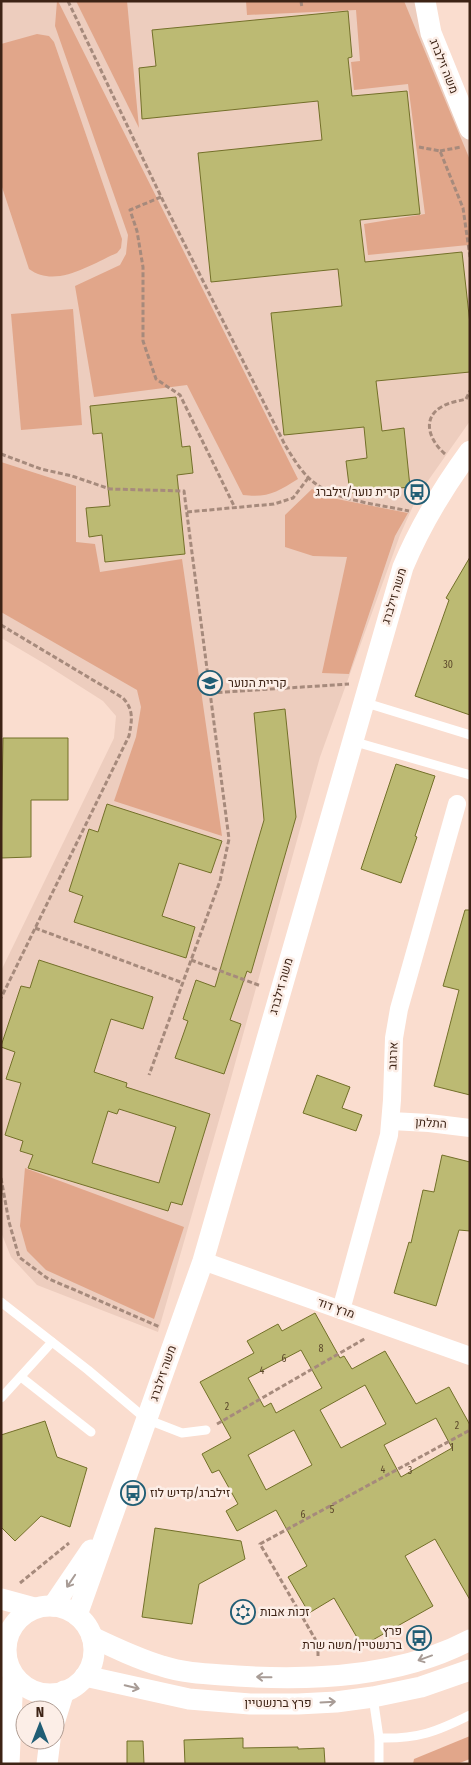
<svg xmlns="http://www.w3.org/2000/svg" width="471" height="1765" font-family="'Fira Sans Condensed',Heebo,sans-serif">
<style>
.built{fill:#edcdbe}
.green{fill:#e1a68a}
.building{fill:#bcba73;stroke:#737029;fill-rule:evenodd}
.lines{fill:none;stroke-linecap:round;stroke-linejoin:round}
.path{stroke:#a68a7c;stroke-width:3;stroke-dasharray:5 2.5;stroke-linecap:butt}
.service{stroke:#fff;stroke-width:9}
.minor{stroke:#fff;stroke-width:18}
.tertiary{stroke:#fff;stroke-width:21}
.oneway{stroke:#a89c96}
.labels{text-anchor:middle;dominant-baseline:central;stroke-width:5;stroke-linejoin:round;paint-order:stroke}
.number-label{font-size:10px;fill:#5d492c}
.street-label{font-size:12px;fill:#3d2315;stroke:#fceee7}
.poi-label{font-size:12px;fill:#3d2315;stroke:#fceee7;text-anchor:start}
</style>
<rect width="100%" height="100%" fill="#faddcf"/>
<path class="built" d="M1,1H418L425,26L470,142V421L418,495L400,535L320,757L228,1089L158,1332L37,1285L11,1257L1,1232V971L114,738L116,716L103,701L45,664L1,638Z"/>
<g class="green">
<path d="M57,1H58L298,479C277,492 268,498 243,495L187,385L94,397L75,286L120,265L126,254L128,235L55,26Z"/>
<path d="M76,1H127L139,128Z"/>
<path d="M246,1H404L470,160V265L468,245L368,255L364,224L425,214L408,84L354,90L351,62L360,61L356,10L247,15Z"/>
<path d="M37,34L49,36L54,42L122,239L121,248L117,253C91,264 56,289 29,269L1,184V44Z"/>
<path d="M73,309L82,425L21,430L11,314Z"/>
<path d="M1,462L76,486V542L95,544L100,572L182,559L222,836L114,801L136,737L141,707L137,690L1,612Z"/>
<path d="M312,489L337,499L408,513L395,536L349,674L322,673L347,557L313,556L285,547V515Z"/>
<path d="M25,1168L184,1227L154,1319L46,1270L27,1251L20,1226Z"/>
<path d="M470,1736V1759L457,1764H413L414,1759Z"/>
</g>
<g class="building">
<path d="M348,11L352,57L348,58L352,96L407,91L420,214L360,220L365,262L462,252L470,324V372L376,381L382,431L404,428L410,487L350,493L346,461L367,458L364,427L284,435L271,313L342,306L338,269L211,282L198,153L322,140L318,101L142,119L139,68L156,66L152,30Z"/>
<path d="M176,397L182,447L190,446L193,473L177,475L185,554L105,562L102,535L89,537L86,508L110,506L102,433L93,434L90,406Z"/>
<path d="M470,557V715L415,696L449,600L446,598Z"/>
<path d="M285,709L296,817L251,973L247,971L230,1020L241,1024L224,1074L175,1058L188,1021L183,1019L196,980L215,987L264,820L254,713Z"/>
<path d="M3,738H68V800H31V857L1,858Z"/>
<path d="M396,764L435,776L415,836L417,837L401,883L361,869Z"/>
<path d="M107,804L222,841L211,873L179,863L162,916L195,927L186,958L74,922L83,896L69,891L89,829L98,832Z"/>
<path d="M465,910H470V1095L434,1086L459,990L443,986Z"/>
<path d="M39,960L153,997L143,1029L111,1019L94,1072L127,1083L126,1087L210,1114L182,1205L171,1202L168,1211L28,1168L33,1155L20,1151L23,1141L5,1135L21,1083L6,1079L15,1052L1,1047V1046L21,986L30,988ZM119,1109L176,1127L159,1183L92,1163L108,1111L117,1114Z"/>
<path d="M317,1075L350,1087L342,1108L362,1115L356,1131L303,1113Z"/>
<path d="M442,1155L470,1162V1231L459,1230L436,1306L394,1293L409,1242L411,1243L423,1190L434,1192Z"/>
<path d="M315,1313L340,1358L344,1356L352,1369L385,1351L416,1404L449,1387L470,1425V1600L435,1539L405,1556L433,1606L362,1646L334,1598L309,1613L288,1577L307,1566L276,1510L237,1531L226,1511L238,1504L219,1470L212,1473L202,1454L231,1438L200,1382L254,1353L247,1341L278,1324L282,1331ZM301,1350L322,1388L276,1413L271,1403L264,1407L248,1378ZM365,1385L386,1424L341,1448L320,1410ZM436,1418L452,1448L401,1477L384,1445ZM294,1430L312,1465L266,1490L248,1455Z"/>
<path d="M45,1421L57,1457L87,1468L70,1527L41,1516L15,1541L1,1527V1435Z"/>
<path d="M155,1528L241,1541L245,1559L199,1584L192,1624L142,1617Z"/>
<path d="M243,1738V1748L298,1747V1749L324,1748L325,1764H185L184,1740Z"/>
<path d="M127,1741H143L144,1764H127Z"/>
</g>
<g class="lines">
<g class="path">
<path d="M68,1L165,205L285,445C293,458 303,475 316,484C338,501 382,505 409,511"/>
<path d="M301,1L302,8"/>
<path d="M419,147L440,151L463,208L470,257"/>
<path d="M440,151L461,147"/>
<path d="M161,197L130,210L137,231L143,267V341L156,379L180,395L235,508"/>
<path d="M1,454L41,469L72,476L110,489L184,491L229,839L220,881L149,1075"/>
<path d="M445,454C430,441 420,418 443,406C450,402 459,401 466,399L470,391"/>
<path d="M187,512L274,504L293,498L309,477"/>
<path d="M1,625L123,698C134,710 132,720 129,736L1,998"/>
<path d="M210,693L349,684"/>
<path d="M35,928L183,983"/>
<path d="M191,960L261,986"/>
<path d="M1,1178L9,1222L19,1257L47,1278L160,1327"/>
<path d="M217,1424L366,1338"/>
<path d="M20,1583L69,1543"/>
<path d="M318,1656V1644L260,1544L470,1430"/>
</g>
<g class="service">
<path d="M363,702L470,735"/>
<path d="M352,741L470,775"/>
<path d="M1,1302L88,1370L146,1419L182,1433L206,1430"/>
<path d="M21,1377L91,1432"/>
<path d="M1,1398L52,1342"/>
<path d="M373,1697L379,1738V1764"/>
<path d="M379,1738C418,1739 436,1732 470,1715"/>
</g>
<g class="minor">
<path d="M391,1121L429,1123L470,1128"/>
<path d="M203,1261L470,1356"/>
<path d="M341,1310L389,1135L392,1100L394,1038L399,1009L457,804"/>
</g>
<g class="tertiary">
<path d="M425,1L431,33L470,129"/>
<path d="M1,1599L34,1608"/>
<circle cx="50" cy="1650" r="44"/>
<path d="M53,1606L91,1550"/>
<path d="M77,1615L203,1261L403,567C421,524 443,488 470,451"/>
<path d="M92,1637C115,1648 138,1659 162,1666C186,1674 211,1674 237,1676C314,1681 400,1677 470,1640"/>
<path d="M85,1676L189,1699L250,1704H298L336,1702L373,1697L421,1687L470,1670"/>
<path d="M55,1720L64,1691"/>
<path d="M9,1764L13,1675"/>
<path d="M47,1764L50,1740"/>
</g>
</g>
<defs><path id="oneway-shaft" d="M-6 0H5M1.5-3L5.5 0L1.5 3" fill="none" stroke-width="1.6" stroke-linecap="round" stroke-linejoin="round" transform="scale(1.25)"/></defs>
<g class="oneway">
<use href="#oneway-shaft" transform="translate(71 1581) rotate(124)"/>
<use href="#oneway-shaft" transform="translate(425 1658) rotate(160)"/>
<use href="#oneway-shaft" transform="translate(264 1677) rotate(-179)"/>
<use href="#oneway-shaft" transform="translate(132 1687) rotate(13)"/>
<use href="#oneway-shaft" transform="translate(328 1702) rotate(-3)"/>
</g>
<defs>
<symbol id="bus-ring" viewBox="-11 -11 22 22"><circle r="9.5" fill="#fceee7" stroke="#215e75" stroke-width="1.5"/><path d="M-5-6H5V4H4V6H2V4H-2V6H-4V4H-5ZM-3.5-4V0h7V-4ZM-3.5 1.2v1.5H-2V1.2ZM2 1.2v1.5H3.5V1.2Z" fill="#215e75"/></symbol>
<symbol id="school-ring" viewBox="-11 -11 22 22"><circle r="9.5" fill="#fceee7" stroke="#215e75" stroke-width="1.5"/><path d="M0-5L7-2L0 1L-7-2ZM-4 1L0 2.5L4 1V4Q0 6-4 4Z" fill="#215e75"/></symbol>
<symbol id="synagogue-ring" viewBox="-11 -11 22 22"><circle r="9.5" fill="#fceee7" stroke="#215e75" stroke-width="1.5"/><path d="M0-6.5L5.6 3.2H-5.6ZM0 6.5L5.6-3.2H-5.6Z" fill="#215e75"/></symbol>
</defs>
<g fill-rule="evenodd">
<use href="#bus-ring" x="403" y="478" width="28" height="28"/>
<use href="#school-ring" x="196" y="669" width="28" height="28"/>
<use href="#bus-ring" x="119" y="1479" width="28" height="28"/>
<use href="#synagogue-ring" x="229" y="1598" width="28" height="28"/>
<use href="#bus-ring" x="405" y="1624" width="28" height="28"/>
</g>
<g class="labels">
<g class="number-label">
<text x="448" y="665">30</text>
<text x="321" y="1349">8</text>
<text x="284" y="1359">6</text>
<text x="262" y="1371">4</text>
<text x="227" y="1407">2</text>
<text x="457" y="1426">2</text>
<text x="452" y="1448">1</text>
<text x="383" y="1470">4</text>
<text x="410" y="1471">3</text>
<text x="332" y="1510">5</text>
<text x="303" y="1515">6</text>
</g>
<g class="street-label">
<text transform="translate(444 66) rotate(68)">משה זילברג</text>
<text transform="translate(394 596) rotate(-73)">משה זילברג</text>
<text transform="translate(281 986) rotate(-74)">משה זילברג</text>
<text transform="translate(393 1056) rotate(-87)">ארגוב</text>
<text transform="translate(431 1123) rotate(4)">התלתן</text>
<text transform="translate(336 1308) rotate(20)">מרץ דוד</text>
<text transform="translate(163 1373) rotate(-71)">משה זילברג</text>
<text x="278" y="1703">פרץ ברנשטיין</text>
</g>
<g class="poi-label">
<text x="400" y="492" text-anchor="end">קרית נוער/זילברג</text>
<text x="228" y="683">קריית הנוער</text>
<text x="150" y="1493">זילברג/קדיש לוז</text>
<text x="260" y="1612">זכות אבות</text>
<text x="402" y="1631" text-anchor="end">פרץ<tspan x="402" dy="14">ברנשטיין/משה שרת</tspan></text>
</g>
</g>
<rect width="471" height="1765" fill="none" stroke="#3d2315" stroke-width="5"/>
<g transform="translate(40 1725)"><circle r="24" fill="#fceee7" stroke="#b09d93"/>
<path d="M0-4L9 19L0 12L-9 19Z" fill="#215e75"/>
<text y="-8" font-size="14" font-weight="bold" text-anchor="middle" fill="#3d2315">N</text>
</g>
</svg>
